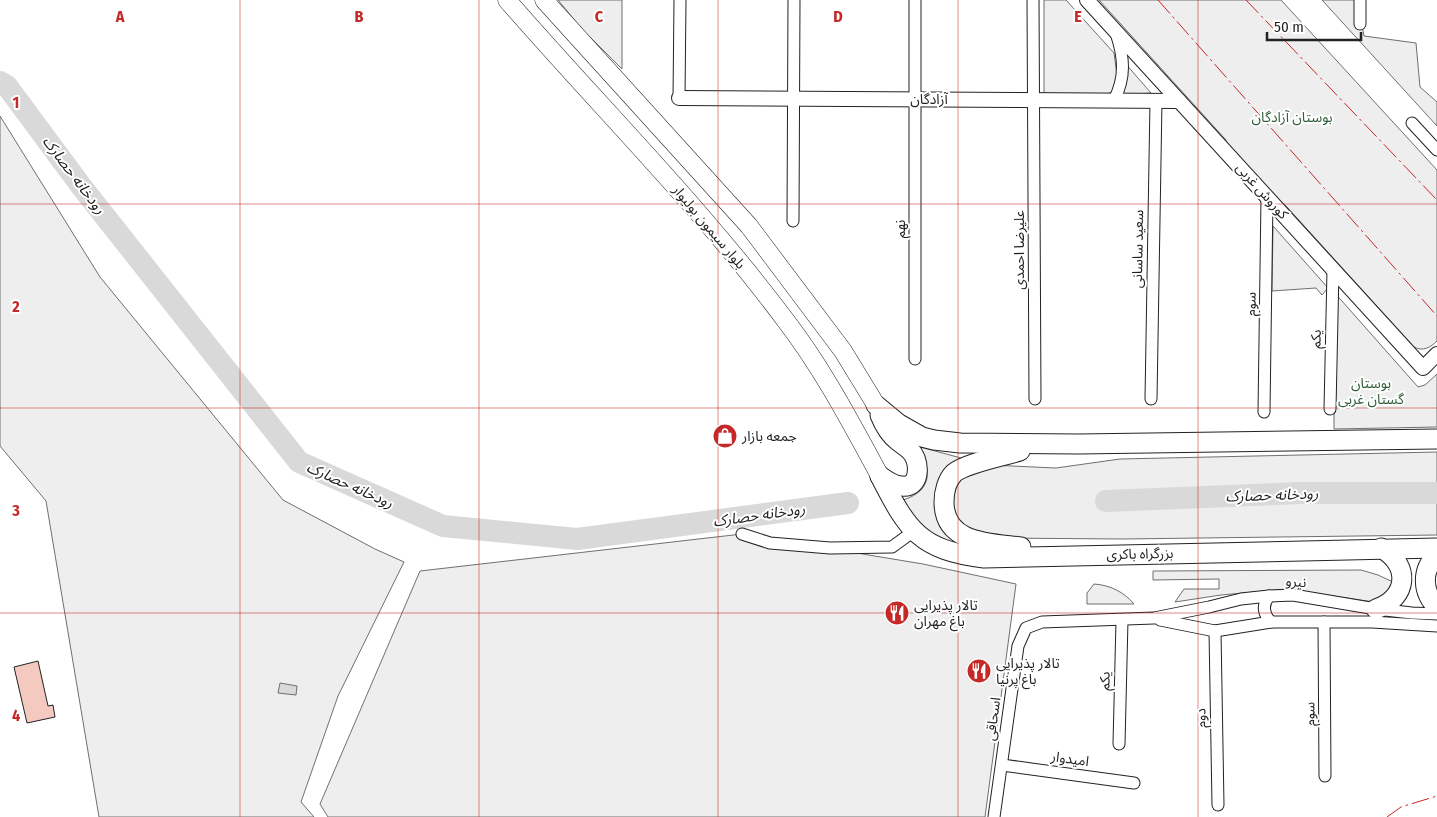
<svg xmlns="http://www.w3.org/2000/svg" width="1437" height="817" font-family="'Fira Sans Condensed','Noto Sans Arabic',sans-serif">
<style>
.green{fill:#eee;stroke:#6f6f6f}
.water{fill:#d9d9d9;stroke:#6f6f6f}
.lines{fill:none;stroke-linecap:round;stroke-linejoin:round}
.river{stroke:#d9d9d9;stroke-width:22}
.building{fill:#f3c9c0;stroke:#222}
.minor-casing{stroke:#222;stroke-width:13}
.tertiary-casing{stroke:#222;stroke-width:16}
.primary-casing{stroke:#222;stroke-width:19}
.trunk-casing{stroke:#222;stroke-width:21}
.minor{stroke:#fff;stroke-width:11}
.tertiary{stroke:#fff;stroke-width:14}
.primary{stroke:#fff;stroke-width:18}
.trunk{stroke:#fff;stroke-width:19}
.power{stroke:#c62828;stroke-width:1;stroke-dasharray:18 4 2.5 4;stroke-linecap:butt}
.grid{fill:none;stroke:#c62828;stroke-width:1;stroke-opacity:0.55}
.labels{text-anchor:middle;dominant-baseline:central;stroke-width:4;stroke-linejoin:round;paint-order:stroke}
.street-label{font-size:14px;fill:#222;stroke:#fff}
.park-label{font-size:14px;fill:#2f5e38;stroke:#fff}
.poi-label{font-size:14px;fill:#222;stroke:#fff;text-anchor:start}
.water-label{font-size:15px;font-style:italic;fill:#222;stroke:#fff}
.grid-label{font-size:16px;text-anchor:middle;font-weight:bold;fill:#c62828;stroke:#fff;stroke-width:4;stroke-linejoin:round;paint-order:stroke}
</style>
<rect width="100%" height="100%" fill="#fff"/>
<g class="green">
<path d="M558,0H622V69L582,29Z"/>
<path d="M1044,0H1066L1114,53L1117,75L1115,91L1104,95L1044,94Z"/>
<path d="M1099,0H1281L1437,170V341C1431,347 1423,352 1414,347L1287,207L1227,154L1226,140Z"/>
<path d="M1322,0H1357L1364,36L1416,43L1420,87L1437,102V126Z"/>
<path d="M1125,63L1151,93L1120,95Z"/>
<path d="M0,116L100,277L283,500L375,549L404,562L338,696L301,802L314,817H99L46,501L0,446Z"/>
<path d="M1273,226L1328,288L1322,295L1316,288L1272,291Z"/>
<path d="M1334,292L1418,387L1425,385L1437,374V427L1334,429Z"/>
<path d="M913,445L961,458L936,492L935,509L944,530L967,548L938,539L914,521L903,500C935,490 932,466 913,445Z"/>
<path d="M1437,452V535L1122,539L995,538L957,527L950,484L989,465L1056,468L1120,459Z"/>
<path d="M742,534L923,564L1016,584L985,817H328L320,804L420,571Z"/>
<path d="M1361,570L1378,575L1393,582L1388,593L1374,602L1287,589L1221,595L1175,602L1184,589H1219V579L1153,580V571Z"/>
<path d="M1094,584C1110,585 1124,592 1134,604H1087V593Z"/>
</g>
<path class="water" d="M280,683L297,686L296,695L278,693Z"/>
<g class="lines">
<g class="river">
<path d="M0,82L7,86L81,186L299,462L443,526L577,539L848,503"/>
<path d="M1106,501L1301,493H1437"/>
</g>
</g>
<path class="building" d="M38,661L48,706L53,705L55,717L27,723L14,667Z"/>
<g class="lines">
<defs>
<g id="minor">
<path d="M915,0V359"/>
<path d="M1033,0L1035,399"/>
<path d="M1360,0V24"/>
<path d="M679,98L680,0"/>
<path d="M1114,100C1126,77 1124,57 1116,33"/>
<path d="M1412,123L1437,150"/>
<path d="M793,221L794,0"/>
<path d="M1151,399L1156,101"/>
<path d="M1330,409L1333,270"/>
<path d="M1264,412L1267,197"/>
<path d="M742,534L770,543L830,548L892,547L914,531"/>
<path d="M1269,596C1262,605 1263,614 1271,622"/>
<path d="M1160,620L1215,631L1271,622H1372L1437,626"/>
<path d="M1324,622L1325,776"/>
<path d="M1215,631L1218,805"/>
<path d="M1119,744L1122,620"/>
<path d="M1002,765L1134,783"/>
<path d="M994,817L1018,646L1026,628L1042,622L1154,618L1209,607L1241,599L1269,596L1293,595L1376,609L1412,613L1437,614"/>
</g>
<g id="tertiary">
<path d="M1087,0L1423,368L1437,354"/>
<path d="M679,98L1179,101"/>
</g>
<g id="primary">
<path d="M507,0C600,107 701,207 786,321C823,369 851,423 880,476"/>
<path d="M544,0L749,226L843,351L876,405"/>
</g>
<g id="trunk">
<path d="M876,405L899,424L922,437L934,440L960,443L1079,444L1437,439"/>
<path d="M880,415C884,425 889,434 898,441C903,445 909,448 913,454C920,465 920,488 902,486C894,486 887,481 880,476"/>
<path d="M1020,451C1004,456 966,463 954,473C947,480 944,492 944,502C944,544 990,543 1021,547"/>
<path d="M880,476C908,531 920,550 984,558L1437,548"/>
<path d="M1437,555C1421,570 1422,592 1437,607"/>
<path d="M1376,609C1408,598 1411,565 1381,548"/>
</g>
</defs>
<use href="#minor" class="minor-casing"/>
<use href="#tertiary" class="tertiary-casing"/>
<use href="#primary" class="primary-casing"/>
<use href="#trunk" class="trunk-casing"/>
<use href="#minor" class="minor"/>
<use href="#tertiary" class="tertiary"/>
<use href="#primary" class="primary"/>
<use href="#trunk" class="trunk"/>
<g class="power">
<path d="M1158,0L1437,316"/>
<path d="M1246,0L1437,200"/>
<path d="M1387,817L1401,807L1437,796"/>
</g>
</g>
<path class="grid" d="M240,0V817M479,0V817M718,0V817M958,0V817M1198,0V817M0,204H1437M0,408H1437M0,613H1437"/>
<defs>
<symbol id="shop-disc" viewBox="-11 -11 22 22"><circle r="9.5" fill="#c62828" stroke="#fff"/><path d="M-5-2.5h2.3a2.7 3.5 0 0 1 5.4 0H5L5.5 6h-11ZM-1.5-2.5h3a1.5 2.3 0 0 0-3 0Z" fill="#fff"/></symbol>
<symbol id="restaurant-disc" viewBox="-11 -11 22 22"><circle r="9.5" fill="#c62828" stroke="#fff"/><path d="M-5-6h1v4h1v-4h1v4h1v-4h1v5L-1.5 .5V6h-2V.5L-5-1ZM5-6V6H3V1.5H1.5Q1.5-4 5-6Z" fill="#fff"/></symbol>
</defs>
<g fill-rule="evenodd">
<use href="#shop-disc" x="711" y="422" width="28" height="28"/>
<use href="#restaurant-disc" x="883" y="599" width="28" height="28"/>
<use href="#restaurant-disc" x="965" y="657" width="28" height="28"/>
</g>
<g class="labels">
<g class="street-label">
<text x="929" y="99">آزادگان</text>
<text transform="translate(1262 191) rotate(48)">کوروش غربی</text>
<text transform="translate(709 227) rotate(50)">بلوار سیمون بولیوار</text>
<text transform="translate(900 229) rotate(-90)">نهم</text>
<text transform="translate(1138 249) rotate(-89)">سعید ساسانی</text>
<text transform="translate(1019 250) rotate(-90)">علیرضا احمدی</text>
<text transform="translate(1251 304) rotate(-89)">سوم</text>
<text transform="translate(1316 339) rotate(-88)">یکم</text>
<text transform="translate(1140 554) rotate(-1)">بزرگراه باکری</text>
<text transform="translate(1296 582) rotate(5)">نیرو</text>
<text transform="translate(1105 681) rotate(-89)">یکم</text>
<text transform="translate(1310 714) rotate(-91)">سوم</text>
<text transform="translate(1201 718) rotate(-91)">دوم</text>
<text transform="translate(993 719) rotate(-82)">اسحاقی</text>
<text transform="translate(1070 759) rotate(8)">امیدوار</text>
</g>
<g class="park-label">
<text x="1292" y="117">بوستان آزادگان</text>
<text x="1371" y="383">بوستان<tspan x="1371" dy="16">گستان غربی</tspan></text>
</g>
<g class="poi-label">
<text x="742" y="436">جمعه بازار</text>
<text x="914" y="605">تالار پذیرایی<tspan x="914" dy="16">باغ مهران</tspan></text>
<text x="996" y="663">تالار پذیرایی<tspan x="996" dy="16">باغ پرنیا</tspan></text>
</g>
<g class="water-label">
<text transform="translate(74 175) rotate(53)">رودخانه حصارک</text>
<text transform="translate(350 485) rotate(24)">رودخانه حصارک</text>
<text transform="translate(1272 495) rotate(-2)">رودخانه حصارک</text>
<text transform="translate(759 515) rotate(-8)">رودخانه حصارک</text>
</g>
</g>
<g class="grid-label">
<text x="120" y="22">A</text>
<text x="359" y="22">B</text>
<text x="599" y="22">C</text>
<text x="838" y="22">D</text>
<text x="1078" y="22">E</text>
<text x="16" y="108">1</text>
<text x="16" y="312">2</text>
<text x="16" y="516">3</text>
<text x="16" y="721">4</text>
</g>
<path d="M1267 32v8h94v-8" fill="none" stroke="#222222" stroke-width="2.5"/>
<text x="1274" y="32" font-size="15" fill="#222222" stroke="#ffffff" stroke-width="4" paint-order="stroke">50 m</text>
</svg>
